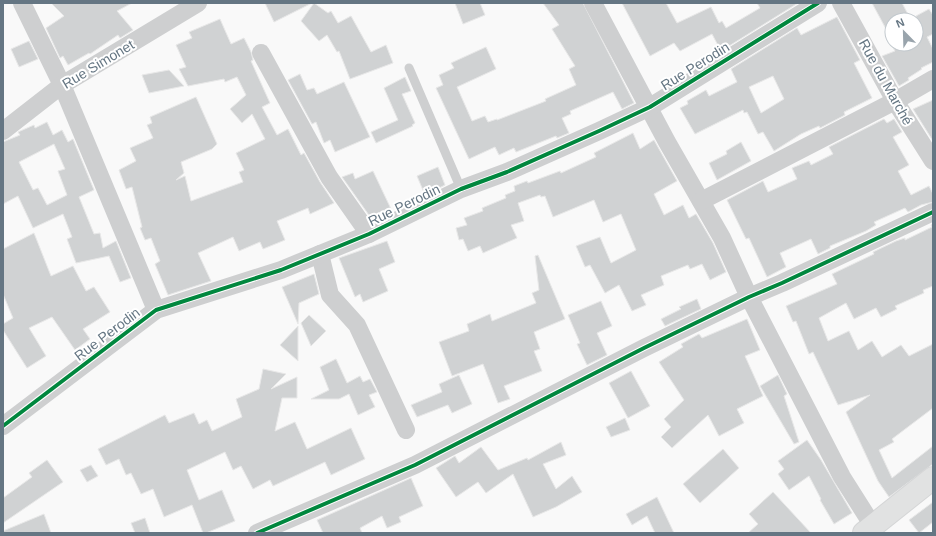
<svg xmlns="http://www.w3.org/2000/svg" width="936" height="536" font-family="Helvetica,sans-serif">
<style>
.building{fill:#d0d2d3;stroke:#e8e8e8;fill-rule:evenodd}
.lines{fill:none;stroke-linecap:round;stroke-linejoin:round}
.secondary-casing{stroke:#d5d6d7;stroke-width:24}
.lane{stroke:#cecfd0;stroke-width:9}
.street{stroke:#cecfd0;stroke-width:18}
.secondary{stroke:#e1e2e2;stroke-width:22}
.cycleway-casing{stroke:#fff;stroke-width:6}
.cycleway{stroke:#00873e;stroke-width:4}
.labels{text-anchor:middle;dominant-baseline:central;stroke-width:4;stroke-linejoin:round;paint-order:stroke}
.street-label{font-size:14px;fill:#657683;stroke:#fff}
</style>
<rect width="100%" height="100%" fill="#f9f9f9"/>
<g class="building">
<path d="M51,3H132L117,11L133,30L120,38L118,35L90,54L89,53L68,65L63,56L60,58L46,28L64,16Z"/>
<path d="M265,3H312L274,22Z"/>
<path d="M314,3L328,13L331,11L338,23L351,16L371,52L386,45L393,63L350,79L339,51L337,52L327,35L319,41L301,21Z"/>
<path d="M455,3H480L485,15L463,24Z"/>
<path d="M543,3H583L634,103L622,109L613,92L570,111L571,114L562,118L569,133L557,138L556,136L516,152L514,148L499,155L495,147L469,159L436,88L443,85L439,75L454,68L451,63L486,47L496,69L457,87L472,121L485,116L488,122L497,119V120L546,101L545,99L576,85L569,69L575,66L552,29L559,25Z"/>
<path d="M622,3H666L677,23L711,7L719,23L722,21L726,28L760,8L757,3H798L721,51L712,34L680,51L674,43L650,56Z"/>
<path d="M872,3H902L911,20H892V40Z"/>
<path d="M929,9L933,15V34L927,37L933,49V62L921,68L922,69L908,78L909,80L899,86L882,56L895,51L891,44H916V16Z"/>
<path d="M837,17L860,60L854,63L872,98L844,112L845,115L820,128L819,126L801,134L774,151L763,132L758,134L747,112L744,113L743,110L695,134L680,108L688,104L687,101L706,90L709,96L737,82L731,69L797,28L801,35ZM773,76L784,99L761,113L749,87Z"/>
<path d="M220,19L231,44L244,38L251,52L253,60L251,61L270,103L262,107L277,135L288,129L301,155L304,153L320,182L334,203L310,214L308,208L277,221L285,240L263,249L260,242L239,251L233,237L198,253L211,281L168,295L155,264L160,261L151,238L145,240L140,228L142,227L132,187L126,189L119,170L136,161L130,148L153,138L147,125L152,123L150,117L196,97L217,144L212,149L181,162L184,173L176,180L185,176L191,201L243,182L239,172L244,170L236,153L265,139L252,114L242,123L230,109L246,95L237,77L225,82L224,79L188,86L179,69L186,67L176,45L192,38L189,32Z"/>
<path d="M29,41L38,59L19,67L11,49Z"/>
<path d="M169,70L184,86L149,93L142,75Z"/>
<path d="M300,74L307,90L314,88L317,94L344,82L370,137L335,152L330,140L324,143L316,122L312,124L288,80Z"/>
<path d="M405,77L411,91L402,94L415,123L412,125L413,126L376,143L371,132L398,120L384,88Z"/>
<path d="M933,100V141L913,109Z"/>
<path d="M884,119L887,123L894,119L902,132L893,137L909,165L898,171L911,195L929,186L933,194V202L921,205L908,212L905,208L874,222L876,225L866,231L830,246V248L818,254L811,239L780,253L786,267L767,277L749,238L746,239L727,200L763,181L768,192L797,179L792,168L809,161L811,165L833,154L829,147Z"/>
<path d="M47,122L53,135L62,130L68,142L73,139L94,190L79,197L94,234L100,233L103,248L116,241L131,278L120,282L109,256L76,263L67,239L72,237L63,214L33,228L18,196L3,204V142L20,135L18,132L34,125L35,128ZM54,144L65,169L58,171L67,195L47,205L38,188L33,190L19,162Z"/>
<path d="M633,133L640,149L654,140L677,181L654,194L664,215L683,205L689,218L696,214L713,243L726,272L710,280L702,264L690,269L688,265L661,276L664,285L641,295L646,305L632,311L619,285L605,293L590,265L585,267L576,246L600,237L611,263L636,250L621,214L603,222L594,200L553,217L545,196L541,197L540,195L518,203L524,221L511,225L517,238L483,253L480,246L468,251L463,239L459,240L456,228L467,225L464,218L483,211L482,208L506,198L505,195L515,191L514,186L527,181L528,183L560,171L561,173L596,157L594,153Z"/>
<path d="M741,142L751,161L717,180L709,163L727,154L726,151Z"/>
<path d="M438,167L445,185L425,195L417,176Z"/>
<path d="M373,171L391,209L371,218L342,177L353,173L355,179Z"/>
<path d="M933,224V286L923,290L924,293L895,306L897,309L881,317L876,308L854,319L846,303L819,318L828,341L849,331L858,350L872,341L882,357L901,345L909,356L933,344V408L892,439L894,442L879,450L892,478L933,446V464L889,497L878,481L846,412L870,395L838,405L813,352L809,354L796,321L793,322L786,306L837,284L832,274L874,254L873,252L896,241L905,238V240L932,227L931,225Z"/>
<path d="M34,233L51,276L73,266L86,291L94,287L110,312L83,329L90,339L75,350L52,317L29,328L46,356L27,368L3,330V324L13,318L3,294V249Z"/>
<path d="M387,241L395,262L379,269L388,291L363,302L360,294L355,297L339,258Z"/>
<path d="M538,255L565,319L534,332L540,349L534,351L542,371L504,386L510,399L498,403L483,364L452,376L439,342L469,331L467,324L490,314L492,321L536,303L532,293L539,290L535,256Z"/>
<path d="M314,274L319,294L299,303L298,324L282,287Z"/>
<path d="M697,299L701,309L665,326L661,319L681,309L679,307Z"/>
<path d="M601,301L612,326L597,333L607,355L587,365L577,344L580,343L568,315Z"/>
<path d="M309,315L326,331L311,346L301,323Z"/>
<path d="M747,319L760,350L745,356L763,396L737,409L744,423L719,436L708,415L672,448L661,437L671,427L664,419L684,400L659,362L683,347L681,344L699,334L702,338Z"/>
<path d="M298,326V361L280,345Z"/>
<path d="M336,359L347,383L360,376L363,382L370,379L377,392L369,395L375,407L358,415L349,394L339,399H311L329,390L320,367Z"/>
<path d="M263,369L286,374L271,389L297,377V398H282L275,431L295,422L307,449L351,428L365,459L331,475L325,462L273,486L270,480L253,489L241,466L233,470L225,452L187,470L199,500L222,490L235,521L206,533H203L192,505L164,517L153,489L141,494L131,473L126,475L119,459L106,465L98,449L165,415L169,423L194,413L199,424L207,420L212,431L242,417L236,399L259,389Z"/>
<path d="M631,371L650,406L628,418L609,383Z"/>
<path d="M459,375L472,404L452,413L448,405L417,417L411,405L442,392L439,384Z"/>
<path d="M778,375L787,394L784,396L799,442L794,444L760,386Z"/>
<path d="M625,418L630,430L611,437L606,427Z"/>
<path d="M807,440L821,460L852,513L834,524L820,500L821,499L809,476L789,490L778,474L784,469L778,461Z"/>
<path d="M561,442L566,455L543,464L556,489L572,476L582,492L556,507L533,517L513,474L486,493L478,482L456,497L436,468L455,456L459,463L481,447L498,470L527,458L528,460Z"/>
<path d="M723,449L739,468L700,503L683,484Z"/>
<path d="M47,460L63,482L3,523V498L32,477L29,473Z"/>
<path d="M91,465L98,476L87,482L80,470Z"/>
<path d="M411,478L423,506L399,517L401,522L387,528L382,516L360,528L362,533H323L317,520Z"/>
<path d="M773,492L811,533H748L758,524L749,514Z"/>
<path d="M657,497L674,533H655L647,516L632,525L626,514Z"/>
<path d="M933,502V522L919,533L909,520Z"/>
<path d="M44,514L51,533H3V531Z"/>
<path d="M145,518L150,533H135L131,523Z"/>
</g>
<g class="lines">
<defs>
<path id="secondary" d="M864,533L933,478"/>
</defs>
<use href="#secondary" class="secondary-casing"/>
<path class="lane" d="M409,68L461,189"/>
<g class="street">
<path d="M22,3L62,85L156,310"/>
<path d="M593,3L667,142L722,238L749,297L842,477L873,526"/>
<path d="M841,3L895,101L933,161"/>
<path d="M261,53L329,177L369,234"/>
<path d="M3,131L62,85L198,3"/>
<path d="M701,201L895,101L933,79"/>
<path d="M320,254L330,295L357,325L406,430"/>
<path d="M3,426L156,310L281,270L369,234L461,189L507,172L599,131L650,107L818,3"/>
<path d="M257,533L415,465L644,348L749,297L782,283L933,212"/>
</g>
<use href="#secondary" class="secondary"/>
<defs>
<g id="cycleway">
<path d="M3,426L156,310L281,270L369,234L461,189L507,172L599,131L650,107L818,3"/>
<path d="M257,533L415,465L644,348L749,297L782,283L933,212"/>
</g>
</defs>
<use href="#cycleway" class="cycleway-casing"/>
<use href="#cycleway" class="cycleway"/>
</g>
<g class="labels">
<g class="street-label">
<text transform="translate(98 64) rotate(-31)">Rue Simonet</text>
<text transform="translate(695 66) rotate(-32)">Rue Perodin</text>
<text transform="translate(886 82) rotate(61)">Rue du Marché</text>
<text transform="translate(404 205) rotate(-26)">Rue Perodin</text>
<text transform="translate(107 334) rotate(-37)">Rue Perodin</text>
</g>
</g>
<rect width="936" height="536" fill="none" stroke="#657683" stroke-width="8"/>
<g transform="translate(904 32) rotate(337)"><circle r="19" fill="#ffffff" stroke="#c1c8cd"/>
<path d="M0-3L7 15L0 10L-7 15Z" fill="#99a4ac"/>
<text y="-6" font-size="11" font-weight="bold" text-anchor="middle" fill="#657683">N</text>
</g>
</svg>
